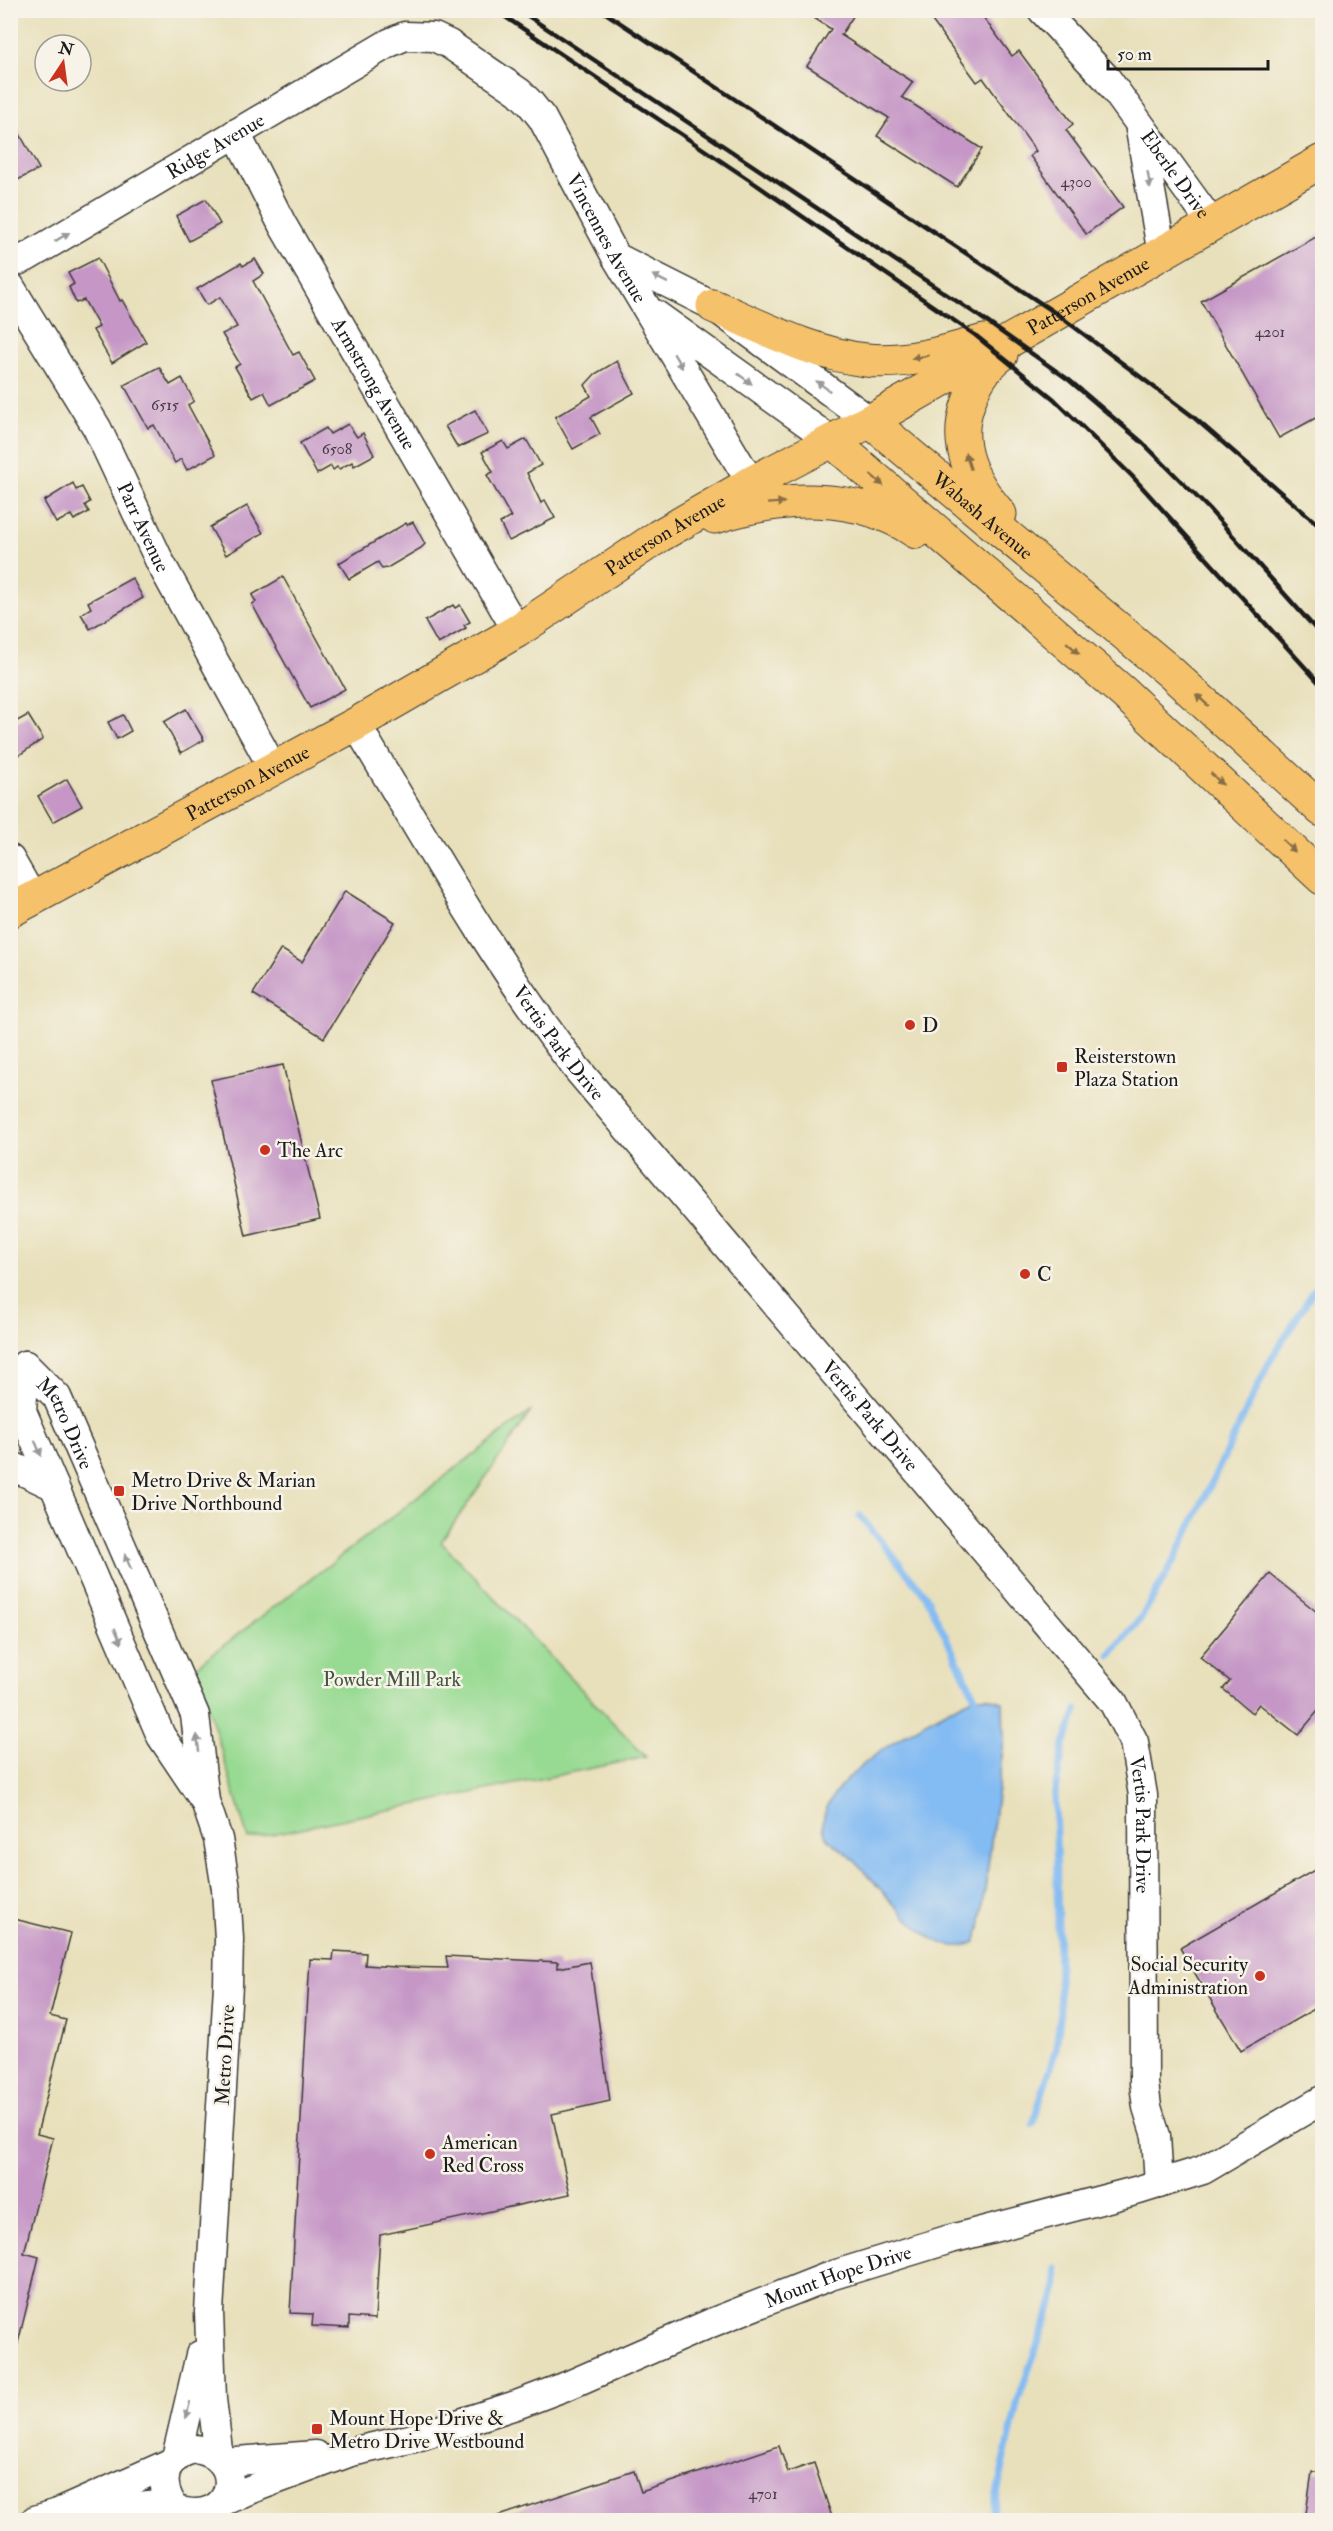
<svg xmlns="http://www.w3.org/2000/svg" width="1333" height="2531" font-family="'IM FELL Double Pica',serif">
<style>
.green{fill:#97da92;stroke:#5a7b57;stroke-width:1.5}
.water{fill:#83bbf3;stroke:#506c88;stroke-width:1.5}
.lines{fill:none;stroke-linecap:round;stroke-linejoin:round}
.stream{stroke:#83bbf3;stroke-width:7}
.building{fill:#c596c6}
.minor-casing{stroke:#3b3934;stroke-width:31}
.major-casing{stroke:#3b3934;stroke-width:35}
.minor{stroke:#fff;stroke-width:28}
.major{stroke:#f5c16b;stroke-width:33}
.rail{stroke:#1c1c1c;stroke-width:4.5}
.oneway{fill:#999}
.oneway2{fill:#886e44}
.poi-dot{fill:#c8321e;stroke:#f7f3e8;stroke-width:2}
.labels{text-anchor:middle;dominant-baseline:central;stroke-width:5;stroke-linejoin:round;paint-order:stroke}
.number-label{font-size:16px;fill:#463a46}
.street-label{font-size:20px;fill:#1c1c1c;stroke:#f7f3e8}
.poi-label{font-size:20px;fill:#1c1c1c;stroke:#f7f3e8;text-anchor:start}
.park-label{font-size:20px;fill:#41553f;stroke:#f7f3e8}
</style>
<rect width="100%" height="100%" fill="#f7f3e8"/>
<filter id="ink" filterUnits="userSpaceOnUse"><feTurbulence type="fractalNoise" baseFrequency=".0167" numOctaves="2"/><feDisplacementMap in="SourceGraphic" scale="12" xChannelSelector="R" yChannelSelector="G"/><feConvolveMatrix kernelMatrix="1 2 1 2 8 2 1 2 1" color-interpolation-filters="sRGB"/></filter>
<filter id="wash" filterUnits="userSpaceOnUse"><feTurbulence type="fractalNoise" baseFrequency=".008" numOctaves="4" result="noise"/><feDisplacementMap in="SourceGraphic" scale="24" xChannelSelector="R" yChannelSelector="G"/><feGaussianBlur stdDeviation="1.35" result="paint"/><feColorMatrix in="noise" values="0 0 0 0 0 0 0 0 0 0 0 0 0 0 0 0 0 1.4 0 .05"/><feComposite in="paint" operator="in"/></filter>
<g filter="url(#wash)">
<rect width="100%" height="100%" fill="#e8e0bb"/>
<path class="green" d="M532,1410L441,1542L646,1757L248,1839L210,1713L194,1668Z"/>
<path class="water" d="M975,1697H987L1003,1702L1004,1741L980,1929L975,1942C961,1949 945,1947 932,1938C900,1917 878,1884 851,1857C844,1850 833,1845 827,1837C825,1834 823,1828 823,1824C824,1774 935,1715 975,1697Z"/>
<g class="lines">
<g class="stream">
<path d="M860,1516L926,1596L975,1697"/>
<path d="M1110,1655L1141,1618L1176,1557L1269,1363L1322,1277"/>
<path d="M1033,2124L1056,2048L1060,2018L1055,1791L1064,1744L1077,1710"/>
<path d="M991,2520L1018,2400L1054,2298L1057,2282L1056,2268"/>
</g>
</g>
<g id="blocks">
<g class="building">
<path d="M802,10H857L841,35L913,82L902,97L982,149L957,187L877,136L889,118L807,66L831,29Z"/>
<path d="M924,10H978L1012,56L1019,51L1073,124L1066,130L1123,207L1086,234L1030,156L1036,151L983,78L977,82Z"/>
<path d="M10,116L39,169L10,184Z"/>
<path d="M206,199L220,224L189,241L176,216Z"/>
<path d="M1323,233V324L1320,340L1323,344V414L1279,438L1201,301Z"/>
<path d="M98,258L120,301L122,300L146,342L112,363L93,330L99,327L84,300L76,303L69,287L74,284L68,273Z"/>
<path d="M255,259L264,274L253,281L293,355L299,352L315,381L271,405L264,392L253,398L235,367L240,364L222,334L237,327L220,297L207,305L197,289L241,263L243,266Z"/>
<path d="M617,361L634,393L591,417L600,434L573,449L555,417L591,396L585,385L595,374Z"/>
<path d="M159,367L170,385L182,378L194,401L188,405L215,455L187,470L181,459L175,463L154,425L148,428L124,385Z"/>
<path d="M475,410L488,434L458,448L445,426Z"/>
<path d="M348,424L357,437L363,433L374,455L354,466L352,462L339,469L337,467L333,470L331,466L317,474L300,443L326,428L330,434Z"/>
<path d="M526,439L541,465L527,473L541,503L545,500L555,518L509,541L500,523L511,517L487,475L493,472L482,452L503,441L508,449Z"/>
<path d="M73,483L76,490L82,487L90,502L85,505L89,512L74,520L71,515L56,523L44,501Z"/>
<path d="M247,506L263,533L226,555L210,527Z"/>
<path d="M413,522L425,544L421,548L387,568L382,569L378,562L349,579L339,563L406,523L407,525Z"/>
<path d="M283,577L345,689L310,708L252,604L256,602L252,595Z"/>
<path d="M132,578L143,598L90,629L81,614L91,608L88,602Z"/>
<path d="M453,605L455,608L460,605L470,622L464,625L466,628L438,644L425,621Z"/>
<path d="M186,709L204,740L181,753L164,722Z"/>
<path d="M28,715L43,739L10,761V725Z"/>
<path d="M123,715L131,731L117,739L108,722Z"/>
<path d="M67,779L82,806L53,822L38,796Z"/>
<path d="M345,891L395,922L324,1038L253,994L281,949L302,962Z"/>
<path d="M283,1065L320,1219L246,1236L211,1080Z"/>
<path d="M1270,1574L1323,1617V1705L1298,1735L1259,1704L1252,1713L1223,1689L1230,1681L1200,1657Z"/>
<path d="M1323,1865V2004L1241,2051L1180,1948Z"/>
<path d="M10,1918L71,1933L50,2016L66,2020L37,2134L53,2138L24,2253L39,2257L17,2347L10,2346Z"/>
<path d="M334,1951L366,1953L365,1965L395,1967L448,1968L446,1956L558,1962V1968L590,1962L610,2101L552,2114L570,2194L380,2235L375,2319L349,2317V2328L312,2326L313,2314L290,2313L310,1959L333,1960Z"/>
<path d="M779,2446L788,2472L814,2463L833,2520H496L495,2517L634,2471L641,2492Z"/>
<path d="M1312,2472L1323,2473V2520H1305Z"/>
</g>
</g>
</g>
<g filter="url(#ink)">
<use href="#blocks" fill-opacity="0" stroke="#3b3934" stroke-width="1.5"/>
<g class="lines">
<defs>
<g id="minor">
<path id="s1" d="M1042,10L1107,79L1212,224"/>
<path d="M1140,130L1162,254"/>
<path id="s2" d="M236,133L282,224L517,631"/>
<path d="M616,257L713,306L870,421"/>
<path id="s3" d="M10,264L27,257L389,43L405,36L434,37L449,44L519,92L530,103L542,118L616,257L751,483"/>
<path id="s4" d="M10,286L97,428L160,562L274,770"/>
<path d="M655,314L832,441"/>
<path id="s5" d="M356,724C426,841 493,961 577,1069L1113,1702L1134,1742L1143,1795L1144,2083L1147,2107L1156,2136L1159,2184"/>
<path d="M10,859L33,899"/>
<path id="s6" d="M25,1365L57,1397L195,1715L205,1801L218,1839L226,1889L229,1939L228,1985L209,2312L212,2399L219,2458"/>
<path d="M25,1365L22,1411L161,1736L202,1797"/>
<path d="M10,1465L54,1486"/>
<path d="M194,2449C249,2454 236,2531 175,2509C157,2484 162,2457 194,2449Z"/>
<path d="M176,2458L200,2355"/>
<path d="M222,2462L316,2455"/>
<path id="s7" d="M222,2502L249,2490L351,2452L414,2438L519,2404L569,2385L711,2323L830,2276L947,2240L1139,2190L1203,2170L1322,2100"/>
<path d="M81,2511L171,2503"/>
<path d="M35,2520L58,2513L168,2464"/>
</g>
<g id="major">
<path d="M713,306C762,327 813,354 866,360C906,364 946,352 984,341"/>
<path id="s8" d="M870,421L1169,671L1322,810"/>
<path d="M832,441L1124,693L1322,878"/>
<path d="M1000,514C972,482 953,446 968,404C975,383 983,369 1001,355"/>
<path d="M715,517C781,496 857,491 916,532"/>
<path id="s9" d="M10,911L356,724L517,631L659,536L751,483L870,421L1322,161"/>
</g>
</defs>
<use href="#minor" class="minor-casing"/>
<use href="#major" class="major-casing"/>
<use href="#minor" class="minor"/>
<use href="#major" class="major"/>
<g class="rail">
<path d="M495,10L754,183L975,335L1054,399L1132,476L1322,686"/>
<path d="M519,10L976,314L1069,380L1143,443L1208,508L1322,636"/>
<path d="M601,10L1057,314L1191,415L1322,528"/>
</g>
</g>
<defs><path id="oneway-solid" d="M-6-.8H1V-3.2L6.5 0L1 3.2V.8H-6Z" transform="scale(1.5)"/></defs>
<g class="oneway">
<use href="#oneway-solid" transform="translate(1149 180) rotate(80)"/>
<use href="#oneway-solid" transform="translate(62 237) rotate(-31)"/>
<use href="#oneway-solid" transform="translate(660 279) rotate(-153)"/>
<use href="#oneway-solid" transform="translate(678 361) rotate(59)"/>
<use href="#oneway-solid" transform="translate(745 379) rotate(36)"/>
<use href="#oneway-solid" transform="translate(823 386) rotate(-144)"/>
<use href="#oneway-solid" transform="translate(38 1448) rotate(67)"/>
<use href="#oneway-solid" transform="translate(128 1562) rotate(-113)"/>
<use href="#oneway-solid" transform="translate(118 1636) rotate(67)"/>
<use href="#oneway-solid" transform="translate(198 1743) rotate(-97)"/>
<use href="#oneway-solid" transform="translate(188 2410) rotate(104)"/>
</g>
<g class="oneway2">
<use href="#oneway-solid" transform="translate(920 357) rotate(170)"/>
<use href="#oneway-solid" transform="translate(968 461) rotate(-108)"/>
<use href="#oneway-solid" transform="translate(877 480) rotate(41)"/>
<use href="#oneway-solid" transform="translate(776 503) rotate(-4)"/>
<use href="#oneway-solid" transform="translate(1073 648) rotate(41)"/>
<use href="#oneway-solid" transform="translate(1202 700) rotate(-138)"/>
<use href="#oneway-solid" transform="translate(1217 779) rotate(43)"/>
<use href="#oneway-solid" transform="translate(1289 846) rotate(44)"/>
</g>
</g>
<g class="poi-dot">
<circle cx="910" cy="1025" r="6"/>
<rect x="1056" y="1061" width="12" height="12" rx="3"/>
<circle cx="265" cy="1150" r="6"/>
<circle cx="1025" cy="1274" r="6"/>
<rect x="113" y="1485" width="12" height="12" rx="3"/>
<circle cx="1260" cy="1976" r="6"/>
<circle cx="430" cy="2154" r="6"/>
<rect x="311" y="2423" width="12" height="12" rx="3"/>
</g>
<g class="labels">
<g class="number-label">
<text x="1076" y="182">4300</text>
<text x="1270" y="332">4201</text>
<text x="165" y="405">6515</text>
<text x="337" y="449">6508</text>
<text x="763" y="2494">4701</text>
</g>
<g class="street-label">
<text stroke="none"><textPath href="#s3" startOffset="237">Ridge Avenue</textPath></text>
<text stroke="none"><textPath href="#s1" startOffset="212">Eberle Drive</textPath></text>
<text stroke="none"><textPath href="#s3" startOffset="758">Vincennes Avenue</textPath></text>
<text stroke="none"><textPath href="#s9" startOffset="1242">Patterson Avenue</textPath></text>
<text stroke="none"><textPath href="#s2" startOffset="286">Armstrong Avenue</textPath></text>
<text stroke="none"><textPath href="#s8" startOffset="147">Wabash Avenue</textPath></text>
<text stroke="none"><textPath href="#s4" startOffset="276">Parr Avenue</textPath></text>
<text stroke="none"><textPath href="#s9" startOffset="756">Patterson Avenue</textPath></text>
<text stroke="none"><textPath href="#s9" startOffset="270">Patterson Avenue</textPath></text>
<text stroke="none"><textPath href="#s5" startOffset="378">Vertis Park Drive</textPath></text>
<text stroke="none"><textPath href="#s5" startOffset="864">Vertis Park Drive</textPath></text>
<text stroke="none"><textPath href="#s6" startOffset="72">Metro Drive</textPath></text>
<text stroke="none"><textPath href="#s5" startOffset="1368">Vertis Park Drive</textPath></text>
<text transform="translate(225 2055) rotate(-87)">Metro Drive</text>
<text stroke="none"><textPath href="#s7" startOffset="657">Mount Hope Drive</textPath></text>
</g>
<g class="poi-label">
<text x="922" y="1025">D</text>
<text x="1074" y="1056">Reisterstown<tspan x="1074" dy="23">Plaza Station</tspan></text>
<text x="277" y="1150">The Arc</text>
<text x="1037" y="1274">C</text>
<text x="131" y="1480">Metro Drive &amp; Marian<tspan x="131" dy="23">Drive Northbound</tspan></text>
<text x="1248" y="1964" text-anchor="end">Social Security<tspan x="1248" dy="23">Administration</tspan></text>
<text x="442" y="2142">American<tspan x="442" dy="23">Red Cross</tspan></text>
<text x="329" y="2418">Mount Hope Drive &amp;<tspan x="329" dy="23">Metro Drive Westbound</tspan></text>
</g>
<g class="park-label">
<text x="392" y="1679">Powder Mill Park</text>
</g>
</g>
<rect width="1333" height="2531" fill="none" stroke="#f7f3e8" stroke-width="36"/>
<g transform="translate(63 63) rotate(13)"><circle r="28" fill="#f7f3e8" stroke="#9f9d96" stroke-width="1.5"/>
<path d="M0-4.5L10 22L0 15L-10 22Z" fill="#c8321e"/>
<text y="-9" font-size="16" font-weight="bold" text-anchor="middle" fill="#1c1c1c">N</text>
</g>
<path d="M1108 60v9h160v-9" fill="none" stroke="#1c1c1c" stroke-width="3"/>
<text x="1117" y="60" font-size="18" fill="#1c1c1c" stroke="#f7f3e8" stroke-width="4.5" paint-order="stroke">50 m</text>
</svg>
